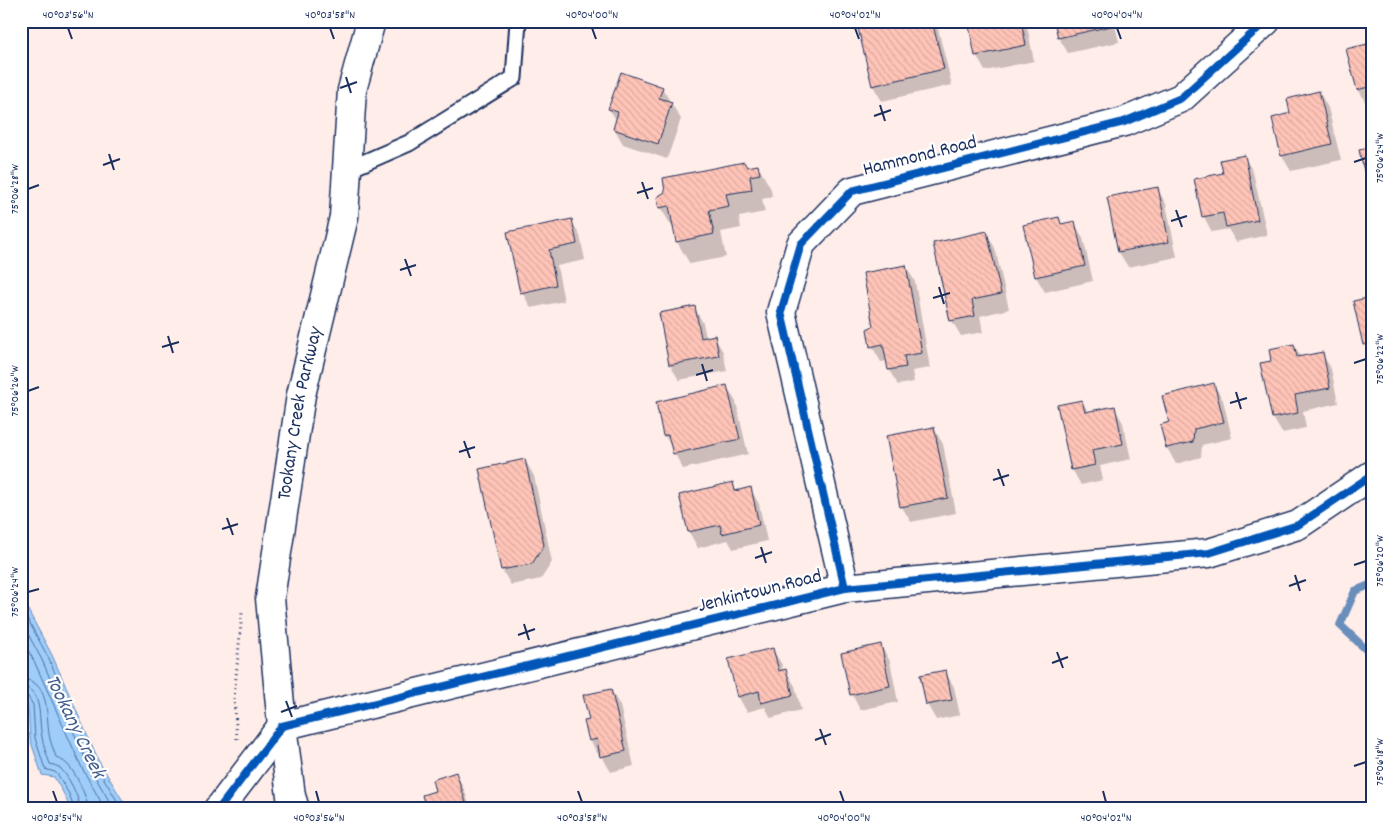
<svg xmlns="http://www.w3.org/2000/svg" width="1393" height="830" font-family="Dekko,sans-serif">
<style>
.water{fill:#9ecdfa;stroke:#6a8ebc}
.shadow{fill:#0003}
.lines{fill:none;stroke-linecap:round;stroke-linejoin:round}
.shore{stroke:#4f6e9c;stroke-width:1}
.stream{stroke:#6a8ebc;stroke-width:8}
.building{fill:url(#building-back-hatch);stroke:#1b2f5e}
.service-casing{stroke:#1b2f5e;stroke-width:19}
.minor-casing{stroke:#1b2f5e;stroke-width:31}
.tertiary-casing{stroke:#1b2f5e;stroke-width:31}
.path{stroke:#1b2f5e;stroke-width:3;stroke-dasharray:1 4;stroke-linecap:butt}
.service{stroke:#fff;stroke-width:15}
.minor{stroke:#fff;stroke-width:28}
.tertiary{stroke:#fff;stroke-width:28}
.cycleway-casing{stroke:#fff;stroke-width:11}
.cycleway{stroke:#0057b8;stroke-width:8}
.ticks{fill:none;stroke:#1b2f5e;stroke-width:2}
.labels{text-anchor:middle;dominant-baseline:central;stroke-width:4.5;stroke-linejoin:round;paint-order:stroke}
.street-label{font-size:20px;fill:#1b2f5e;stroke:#fff}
.water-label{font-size:21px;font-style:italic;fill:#425e8d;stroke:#fff}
.neatline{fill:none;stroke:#1b2f5e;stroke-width:2}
.ticks-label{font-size:12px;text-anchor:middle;fill:#1b2f5e}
</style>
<defs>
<pattern id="building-back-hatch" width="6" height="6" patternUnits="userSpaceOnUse" patternTransform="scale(1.25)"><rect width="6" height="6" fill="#ffc4b7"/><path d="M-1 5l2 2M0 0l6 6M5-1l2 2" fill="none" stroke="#daa9a0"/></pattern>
</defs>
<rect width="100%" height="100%" fill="#ffede9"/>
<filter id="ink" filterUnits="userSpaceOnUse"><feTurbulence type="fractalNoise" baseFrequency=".02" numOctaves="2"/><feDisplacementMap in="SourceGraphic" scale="10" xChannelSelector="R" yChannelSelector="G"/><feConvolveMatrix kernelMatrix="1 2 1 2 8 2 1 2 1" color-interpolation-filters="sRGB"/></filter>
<g filter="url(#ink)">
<path class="water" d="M21,597L52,655L98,760L128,809H70L65,796L54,777L42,775L30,739L28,706L21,694Z"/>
<g class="shadow">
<path d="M872,21H936L952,85L882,101L873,86L859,24Z"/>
<path d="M969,21H1026L1034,61L985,71L976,55Z"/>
<path d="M1056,21H1114L1119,42L1068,53L1059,38Z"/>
<path d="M1372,44V104L1367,105L1358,89Z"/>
<path d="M662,88L681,119L667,159L623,144L614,128L617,121L609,109Z"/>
<path d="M1319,92L1328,108L1341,160L1291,171L1282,156L1273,119L1292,114Z"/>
<path d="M1372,148V177L1369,178L1365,170Z"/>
<path d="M1244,156L1253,172L1267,235L1236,242L1228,229L1212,232L1204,217Z"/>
<path d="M758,166L771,189L772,197L762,199L765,212L739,217L741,228L721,232L726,257L690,264L677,242L675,230H674L660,207L746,168Z"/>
<path d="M1157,188L1166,204L1177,257L1128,267L1119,252Z"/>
<path d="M1058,218L1062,225L1074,222L1083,238L1093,281L1045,292L1036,277Z"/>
<path d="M571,220L580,236L585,260L557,266L564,301L531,308L522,292L509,233Z"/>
<path d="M986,232L995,248L1009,309L980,316L983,332L961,336L952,321Z"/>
<path d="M906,266L915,282L930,368L912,371L914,382L898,385L889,370L888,361L881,362L872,346Z"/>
<path d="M1372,299V358L1364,344Z"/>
<path d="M694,307L703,323L706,338L714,336L723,352L727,371L679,380L670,365L661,314Z"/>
<path d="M1294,345L1301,357L1322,353L1331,369L1338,403L1303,411L1306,428L1282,433L1273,418L1262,364L1273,362Z"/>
<path d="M1214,385L1223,400L1232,438L1202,445L1201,457L1176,464L1167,448L1162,426L1170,423Z"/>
<path d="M727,387L736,402L748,454L683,469L665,436L657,403Z"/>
<path d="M1082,401L1088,412L1114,407L1123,423L1131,459L1100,466L1103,480L1081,485L1072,469Z"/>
<path d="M934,429L943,444L956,513L911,522L902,507L888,437Z"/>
<path d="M525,460L534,476L552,562L541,579L511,585L502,570L480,470Z"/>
<path d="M732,483L737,492L750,488L759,504L767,541L733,549L728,540L698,548L689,532L680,496Z"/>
<path d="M881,646L890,661L898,702L860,710L852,694Z"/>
<path d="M773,650L782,665L783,671H786L795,686L801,710L771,718L765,707L747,712L738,696Z"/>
<path d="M945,671L954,687L960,715L936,720L927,704Z"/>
<path d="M611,690L620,706L634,766L611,772L601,755L599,756L590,740V721Z"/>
<path d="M456,773L464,789L470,807L427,809L437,792Z"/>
</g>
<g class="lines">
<g class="shore">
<path d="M21,607L48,657L94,762L122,809"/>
<path d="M21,621L42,660L88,765L114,809"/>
<path d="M21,637L35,663L82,768L105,809"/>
<path d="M21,679C50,680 46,714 49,734C50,742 54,750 56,757C59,759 64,761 67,764C76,773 87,796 88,809"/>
<path d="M21,687C44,688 38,722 42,737C43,746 47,755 50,764C54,765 58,766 61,769C68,775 80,799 80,809"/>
<path d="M21,693L27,695L33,705L35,738L45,769L55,772L58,775L69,794L74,809"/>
</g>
<path class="stream" d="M1372,584L1355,591L1340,625L1372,655"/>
</g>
<g class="building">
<path d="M866,21H932L944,69L872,86L857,24Z"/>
<path d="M968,21H1021L1026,45L975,56Z"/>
<path d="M1054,21H1110L1111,26L1058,38Z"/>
<path d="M1372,43V86L1357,90L1346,49Z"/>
<path d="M621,72L663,87L659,98L672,102L658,144L613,129L618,112L608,109Z"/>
<path d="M1319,91L1332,144L1281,156L1272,118L1290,113L1287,99Z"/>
<path d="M1372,147V169L1364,171L1359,150Z"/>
<path d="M1245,155L1258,220L1226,227L1223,213L1202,217L1194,179L1223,173L1220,160Z"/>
<path d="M744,162L747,167L758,165L760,174L750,176L752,190L726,194L729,206L709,210L714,234L676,242L669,206L659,208L657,197L665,192L663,178Z"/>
<path d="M1158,187L1169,242L1118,252L1107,197Z"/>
<path d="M1059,217L1061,224L1075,221L1085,266L1035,277L1023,225Z"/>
<path d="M572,219L577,244L549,250L556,285L520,293L507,232Z"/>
<path d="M987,231L1001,294L972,300L975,316L950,321L933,243Z"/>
<path d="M906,265L922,353L904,356L906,367L888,370L883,344L870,347L867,329L873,326L863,273Z"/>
<path d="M1372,297V343L1363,345L1353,301Z"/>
<path d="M695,306L701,338L715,335L719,356L669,365L659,313Z"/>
<path d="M1294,344L1297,357L1323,352L1330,388L1295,395L1298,413L1272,418L1260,363L1271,361L1269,349Z"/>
<path d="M1214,383L1224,422L1194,429L1193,442L1166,448L1160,425L1169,422L1162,396Z"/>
<path d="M727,385L740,439L673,454L668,435L663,436L656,402Z"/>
<path d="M1082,400L1085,412L1115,406L1123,444L1092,450L1095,465L1071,470L1057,405Z"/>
<path d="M934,427L948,498L900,507L886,436Z"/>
<path d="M525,459L544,545L532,564L501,570L479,469Z"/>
<path d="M733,482L735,491L751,487L759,525L722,534L720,525L688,532L679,495Z"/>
<path d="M881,644L890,686L850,695L841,653Z"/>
<path d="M773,648L779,671L786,669L793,695L761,703L759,691L737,697L728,659Z"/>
<path d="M946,670L952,700L926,705L920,675Z"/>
<path d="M611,689L626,751L600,757L597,739L589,741L584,721L589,720L583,695Z"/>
<path d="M456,772L467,806L475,804L477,809H426L422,795L435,791L432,780Z"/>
</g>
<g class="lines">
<defs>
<path id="service" d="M347,170L409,143L514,78L518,21"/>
<g id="minor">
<path d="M845,588L781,312L801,244L852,191L1124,122L1181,98L1266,21"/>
<path d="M218,809L221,806L282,726L845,588L1209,553L1298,525L1372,475"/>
</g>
<g id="tertiary">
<path id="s1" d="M295,809L291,796L282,726L270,598L301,395L344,217L352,90L371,21"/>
</g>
</defs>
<use href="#service" class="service-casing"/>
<use href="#minor" class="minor-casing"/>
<use href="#tertiary" class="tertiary-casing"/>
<path class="path" d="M237,739L234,698L242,613"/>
<use href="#service" class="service"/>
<use href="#minor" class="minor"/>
<use href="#tertiary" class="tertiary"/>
<defs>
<g id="cycleway">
<path d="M845,588L781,312L801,244L852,191L1124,122L1181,98L1266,21"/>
<path d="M218,809L221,806L282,726L845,588L1209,553L1298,525L1372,475"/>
</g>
</defs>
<use href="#cycleway" class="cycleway-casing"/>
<use href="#cycleway" class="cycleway"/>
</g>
</g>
<path class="ticks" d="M68,28L72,39M330,28L334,39M592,28L596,39M855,28L859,39M1117,28L1121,39M346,77L351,93M340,88L357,82M880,105L885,121M874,116L891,110M109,154L114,170M1354,162L1366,158M103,165L120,159M642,182L648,199M28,189L39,185M637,193L653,188M1176,210L1182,227M1171,221L1187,216M405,259L411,276M400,270L416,265M939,287L944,304M933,298L950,293M168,336L173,353M162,347L179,342M1354,363L1366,359M702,364L707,381M696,375L713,370M28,391L39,387M1236,392L1241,409M1230,403L1247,398M464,441L470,458M459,452L475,447M998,469L1004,486M993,480L1009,475M227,518L233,535M222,529L238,524M761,547L766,563M755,558L772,552M1354,565L1366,561M1295,575L1300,591M1289,586L1306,580M28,592L39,589M524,624L529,640M518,635L535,629M1057,652L1063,668M1052,663L1068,657M286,701L292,717M281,712L297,706M820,729L826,745M815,740L831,734M1354,766L1366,762M53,791L57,802M316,791L319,802M578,791L582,802M840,791L844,802M1103,791L1106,802"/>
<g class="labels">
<g class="street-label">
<text transform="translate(920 157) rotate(-14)">Hammond Road</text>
<text stroke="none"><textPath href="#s1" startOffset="400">Tookany Creek Parkway</textPath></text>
<text transform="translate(760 592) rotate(-14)">Jenkintown Road</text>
</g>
<g class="water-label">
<text transform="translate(74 727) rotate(64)">Tookany Creek</text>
</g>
</g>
<rect width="1393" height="830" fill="none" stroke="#fff" stroke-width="55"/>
<rect x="28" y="28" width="1338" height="774" class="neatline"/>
<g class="ticks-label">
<text x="68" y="18">40°03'56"N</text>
<text x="330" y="18">40°03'58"N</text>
<text x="592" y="18">40°04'00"N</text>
<text x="855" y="18">40°04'02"N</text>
<text x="1117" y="18">40°04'04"N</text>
<text transform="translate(1379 158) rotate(-90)" y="4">75°06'24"W</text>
<text transform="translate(14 189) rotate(-90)" y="4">75°06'28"W</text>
<text transform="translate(1379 359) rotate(-90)" y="4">75°06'22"W</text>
<text transform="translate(14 391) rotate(-90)" y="4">75°06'26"W</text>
<text transform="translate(1379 561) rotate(-90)" y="4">75°06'20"W</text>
<text transform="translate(14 592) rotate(-90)" y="4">75°06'24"W</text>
<text transform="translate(1379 762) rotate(-90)" y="4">75°06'18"W</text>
<text x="57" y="821">40°03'54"N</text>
<text x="319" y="821">40°03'56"N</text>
<text x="582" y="821">40°03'58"N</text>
<text x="844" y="821">40°04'00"N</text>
<text x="1106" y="821">40°04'02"N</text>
</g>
</svg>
